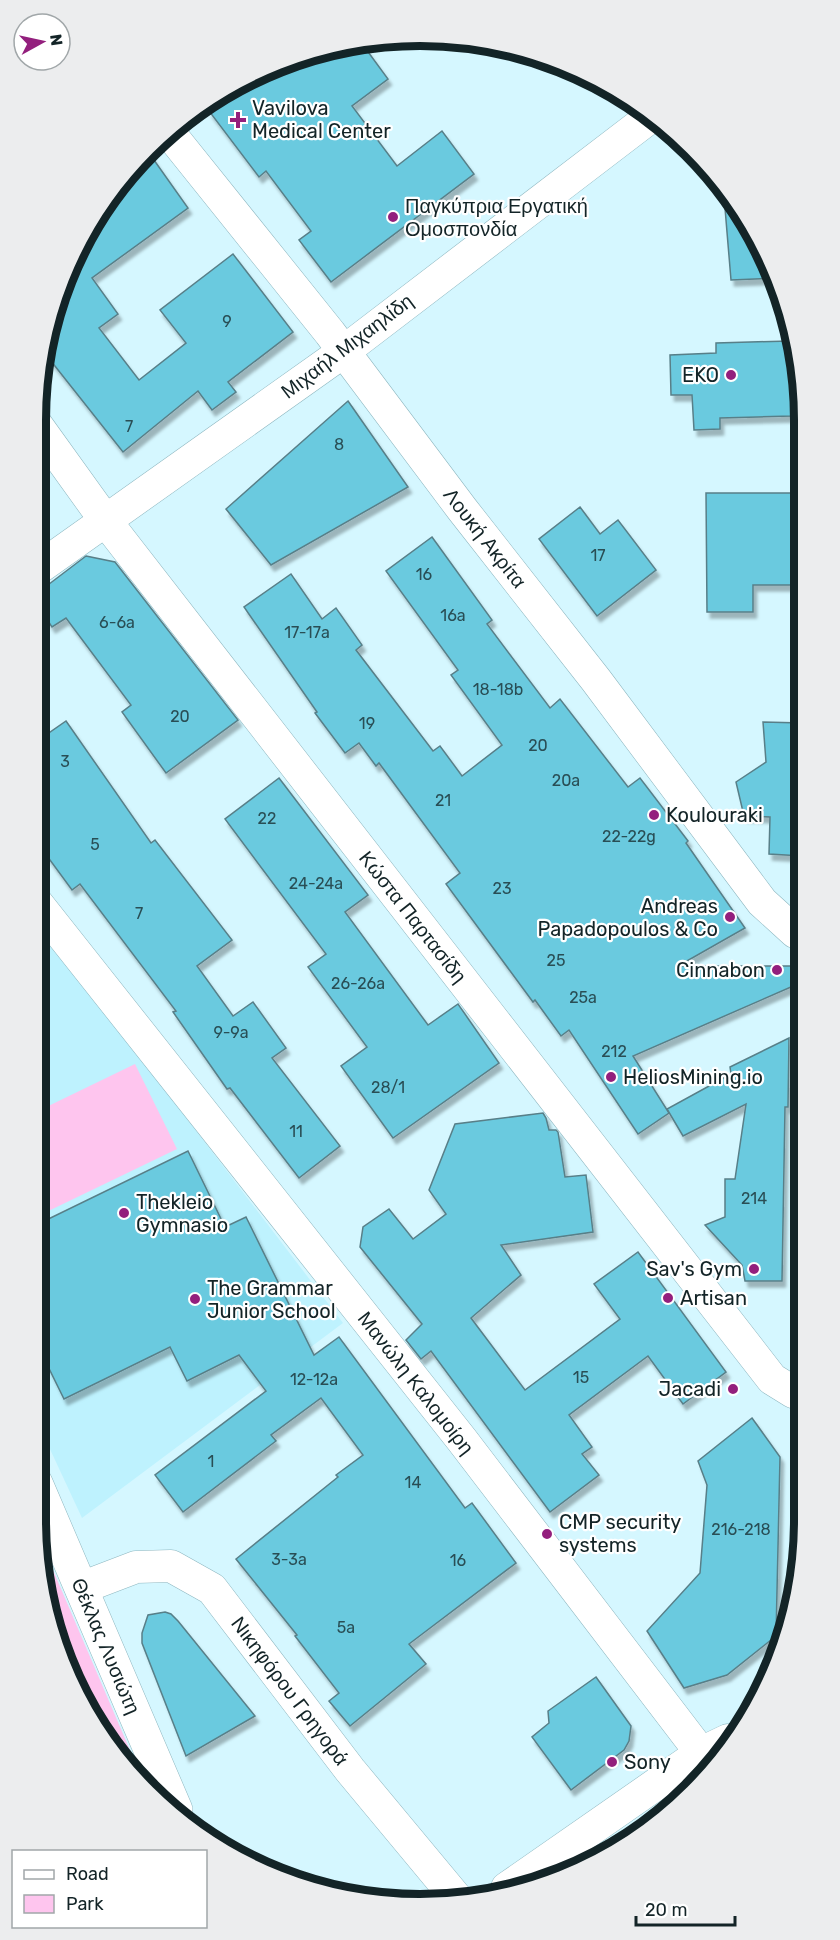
<svg xmlns="http://www.w3.org/2000/svg" width="840" height="1940" font-family="Rubik,sans-serif">
<style>
.built{fill:#bef2fe}
.green{fill:#fec5ee}
.building{fill:#6acadf;stroke:#587f88;stroke-width:1.5;filter:url(#shadow)}
.lines{fill:none;stroke-linecap:round;stroke-linejoin:round}
.minor-casing{stroke:#8eb7c0;stroke-width:33}
.tertiary-casing{stroke:#8eb7c0;stroke-width:34}
.minor{stroke:#fff;stroke-width:32}
.tertiary{stroke:#fff;stroke-width:33}
.poi-dot{fill:#931f7d;stroke:#fff;stroke-width:2}
.labels{text-anchor:middle;dominant-baseline:central;stroke-width:4.5;stroke-linejoin:round;paint-order:stroke}
.number-label{font-size:16px;fill:#294e55}
.poi-label{font-size:20px;fill:#132427;stroke:#fff;text-anchor:start}
.street-label{font-size:20px;fill:#132427;stroke:#fff}
.rim{fill:none;stroke:#132427;stroke-width:8}
</style>
<defs>
<filter id="shadow"><feDropShadow dx="3.5" dy="6" stdDeviation="1.5" flood-color="#0004"/></filter>
</defs>
<rect width="100%" height="100%" fill="#d5f7ff"/>
<path class="built" d="M44,932L343,1323L82,1518L36,1419V938Z"/>
<g class="green">
<path d="M135,1064L177,1149L36,1217V1112Z"/>
<path d="M38,1535L144,1783L131,1773L56,1644Z"/>
</g>
<g class="building">
<path d="M363,45L388,79L352,106L397,166L442,131L474,174L331,282L299,240L311,231L266,171L259,177L209,111L258,73Z"/>
<path d="M149,153L188,208L92,278L118,314L99,328L139,380L186,343L160,310L233,254L293,332L228,382L236,392L212,410L198,391L123,452L47,356L56,296L132,167Z"/>
<path d="M723,184L775,273L776,278L731,280Z"/>
<path d="M790,341L792,416L720,418V429L694,430L692,395H671L670,355L716,353V343Z"/>
<path d="M348,401L408,487L271,565L226,509Z"/>
<path d="M706,493H801V585H753V612H707Z"/>
<path d="M580,507L600,534L618,520L656,570L597,616L539,539Z"/>
<path d="M432,537L492,620L487,624L550,708L560,699L628,787L640,778L688,841L686,843L745,928L678,966H791V987L633,1056L669,1113L638,1134L569,1030L561,1036L535,1000L533,1002L446,884L460,873L379,763L376,766L359,743L345,753L315,713L317,712L244,607L291,574L322,619L336,608L362,645L356,650L433,751L440,746L462,776L502,745L451,675L458,670L386,571Z"/>
<path d="M86,556L115,562L238,720L166,773L122,712L131,705L66,618L52,627L36,603V594Z"/>
<path d="M66,721L151,843L155,840L232,940L197,966L233,1016L253,1002L286,1048L272,1058L340,1146L299,1178L230,1088L227,1089L173,1012L176,1011L80,884L72,890L36,841V742Z"/>
<path d="M763,722L802,723V856L769,854L770,817L744,816L736,782L766,762Z"/>
<path d="M279,778L368,895L345,912L428,1025L458,1004L499,1063L393,1138L341,1066L367,1047L308,967L326,954L225,819Z"/>
<path d="M789,1038L788,1107H785L782,1281H745L742,1265L705,1225L725,1217V1179H735L746,1104L683,1136L667,1109L731,1074L730,1067Z"/>
<path d="M543,1113L546,1118L549,1130H556L558,1132L565,1177L586,1175L593,1232L501,1245L521,1275L471,1318L525,1390L620,1319L594,1284L638,1252L726,1372L683,1404L648,1356L569,1415L592,1447L582,1454L599,1475L550,1512L431,1351L421,1359L406,1340L422,1324L360,1247L363,1227L389,1209L413,1239L446,1214L429,1190L455,1124Z"/>
<path d="M188,1151L225,1227L246,1217L314,1355L339,1337L465,1508L472,1503L516,1563L409,1644L426,1664L350,1726L329,1701L339,1693L295,1636L297,1635L236,1559L338,1477L336,1475L363,1455L321,1398L271,1435L276,1441L183,1512L155,1475L266,1391L239,1355L187,1381L170,1347L64,1399L36,1342V1225Z"/>
<path d="M752,1418L780,1457L776,1636L727,1675L684,1688L647,1631L700,1573L707,1485L698,1461Z"/>
<path d="M165,1612L171,1614L178,1621L255,1716L186,1756L142,1643V1633L148,1615Z"/>
<path d="M596,1677L631,1726L629,1741L624,1750L571,1790L532,1737L549,1723L548,1711Z"/>
</g>
<g class="lines">
<defs>
<g id="minor">
<path d="M172,136L330,333L462,509L596,680L762,902L795,932L802,931"/>
<path d="M36,424L105,520L772,1379L793,1392L804,1396"/>
<path d="M36,570L343,352L653,115"/>
<path d="M36,902L462,1440L701,1753"/>
<path d="M81,1588L136,1567L171,1566L212,1589L350,1770L458,1900"/>
<path d="M507,1888L701,1753L728,1740"/>
</g>
<path id="tertiary" d="M36,1483L176,1810"/>
</defs>
<use href="#minor" class="minor-casing"/>
<use href="#tertiary" class="tertiary-casing"/>
<use href="#minor" class="minor"/>
<use href="#tertiary" class="tertiary"/>
</g>
<g class="poi-dot">
<path d="M235 111h6v6h6v6h-6v6h-6v-6h-6v-6h6z"/>
<circle cx="393" cy="217" r="6"/>
<circle cx="731" cy="375" r="6"/>
<circle cx="654" cy="815" r="6"/>
<circle cx="730" cy="917" r="6"/>
<circle cx="777" cy="970" r="6"/>
<circle cx="611" cy="1077" r="6"/>
<circle cx="124" cy="1213" r="6"/>
<circle cx="754" cy="1269" r="6"/>
<circle cx="668" cy="1298" r="6"/>
<circle cx="195" cy="1299" r="6"/>
<circle cx="733" cy="1389" r="6"/>
<circle cx="547" cy="1534" r="6"/>
<circle cx="612" cy="1762" r="6"/>
</g>
<g class="labels">
<g class="number-label">
<text x="227" y="321">9</text>
<text x="129" y="426">7</text>
<text x="339" y="444">8</text>
<text x="598" y="555">17</text>
<text x="424" y="574">16</text>
<text x="453" y="615">16a</text>
<text x="117" y="622">6-6a</text>
<text x="307" y="632">17-17a</text>
<text x="498" y="689">18-18b</text>
<text x="180" y="716">20</text>
<text x="367" y="723">19</text>
<text x="538" y="745">20</text>
<text x="65" y="761">3</text>
<text x="566" y="780">20a</text>
<text x="443" y="800">21</text>
<text x="267" y="818">22</text>
<text x="629" y="836">22-22g</text>
<text x="95" y="844">5</text>
<text x="316" y="883">24-24a</text>
<text x="502" y="888">23</text>
<text x="139" y="913">7</text>
<text x="556" y="960">25</text>
<text x="358" y="983">26-26a</text>
<text x="583" y="997">25a</text>
<text x="231" y="1032">9-9a</text>
<text x="614" y="1051">212</text>
<text x="388" y="1087">28/1</text>
<text x="296" y="1131">11</text>
<text x="754" y="1198">214</text>
<text x="581" y="1377">15</text>
<text x="314" y="1379">12-12a</text>
<text x="211" y="1461">1</text>
<text x="413" y="1482">14</text>
<text x="741" y="1529">216-218</text>
<text x="289" y="1559">3-3a</text>
<text x="458" y="1560">16</text>
<text x="346" y="1627">5a</text>
</g>
<g class="poi-label">
<text x="252" y="108">Vavilova<tspan x="252" dy="23">Medical Center</tspan></text>
<text x="405" y="206">Παγκύπρια Εργατική<tspan x="405" dy="23">Ομοσπονδία</tspan></text>
<text x="719" y="375" text-anchor="end">EKO</text>
<text x="666" y="815">Koulouraki</text>
<text x="718" y="906" text-anchor="end">Andreas<tspan x="718" dy="23">Papadopoulos &amp; Co</tspan></text>
<text x="765" y="970" text-anchor="end">Cinnabon</text>
<text x="623" y="1077">HeliosMining.io</text>
<text x="136" y="1202">Thekleio<tspan x="136" dy="23">Gymnasio</tspan></text>
<text x="742" y="1269" text-anchor="end">Sav's Gym</text>
<text x="207" y="1288">The Grammar<tspan x="207" dy="23">Junior School</tspan></text>
<text x="680" y="1298">Artisan</text>
<text x="721" y="1389" text-anchor="end">Jacadi</text>
<text x="559" y="1522">CMP security<tspan x="559" dy="23">systems</tspan></text>
<text x="624" y="1762">Sony</text>
</g>
<g class="street-label">
<text transform="translate(347 346) rotate(-37)">Μιχαήλ Μιχαηλίδη</text>
<text transform="translate(485 538) rotate(52)">Λουκή Ακρίτα</text>
<text transform="translate(413 917) rotate(52)">Κώστα Παρτασίδη</text>
<text transform="translate(416 1383) rotate(52)">Μανώλη Καλομοίρη</text>
<text transform="translate(106 1646) rotate(67)">Θέκλας Λυσιώτη</text>
<text transform="translate(290 1691) rotate(53)">Νικηφόρου Γρηγορά</text>
</g>
</g>
<path d="M0 0H840V1940H0ZM420 46H420A374 374 0 0 1 794 420V1520A374 374 0 0 1 420 1894H420A374 374 0 0 1 46 1520V420A374 374 0 0 1 420 46Z" fill="#ecedee" fill-rule="evenodd"/>
<path class="rim" d="M420 46H420A374 374 0 0 1 794 420V1520A374 374 0 0 1 420 1894H420A374 374 0 0 1 46 1520V420A374 374 0 0 1 420 46Z"/>
<rect x="12" y="1850" width="195" height="78" fill="#ffffff" stroke="#a1a7a9" stroke-width="1.5"/>
<rect x="24" y="1870" width="30" height="9" fill="#ffffff" stroke="#a1a7a9" stroke-width="1.5"/>
<text x="66" y="1880" font-size="18" fill="#132427">Road</text>
<rect x="24" y="1895" width="30" height="18" fill="#fec5ee" stroke="#a1a7a9" stroke-width="1.5"/>
<text x="66" y="1910" font-size="18" fill="#132427">Park</text>
<g transform="translate(42 42) rotate(82)"><circle r="28" fill="#ffffff" stroke="#a1a7a9" stroke-width="1.5"/>
<path d="M0-4.5L10 22L0 15L-10 22Z" fill="#931f7d"/>
<text y="-9" font-size="16" font-weight="bold" text-anchor="middle" fill="#132427">N</text>
</g>
<path d="M636 1916v9h99v-9" fill="none" stroke="#132427" stroke-width="3"/>
<text x="645" y="1916" font-size="18" fill="#132427" stroke="#ffffff" stroke-width="4.5" paint-order="stroke">20 m</text>
</svg>
